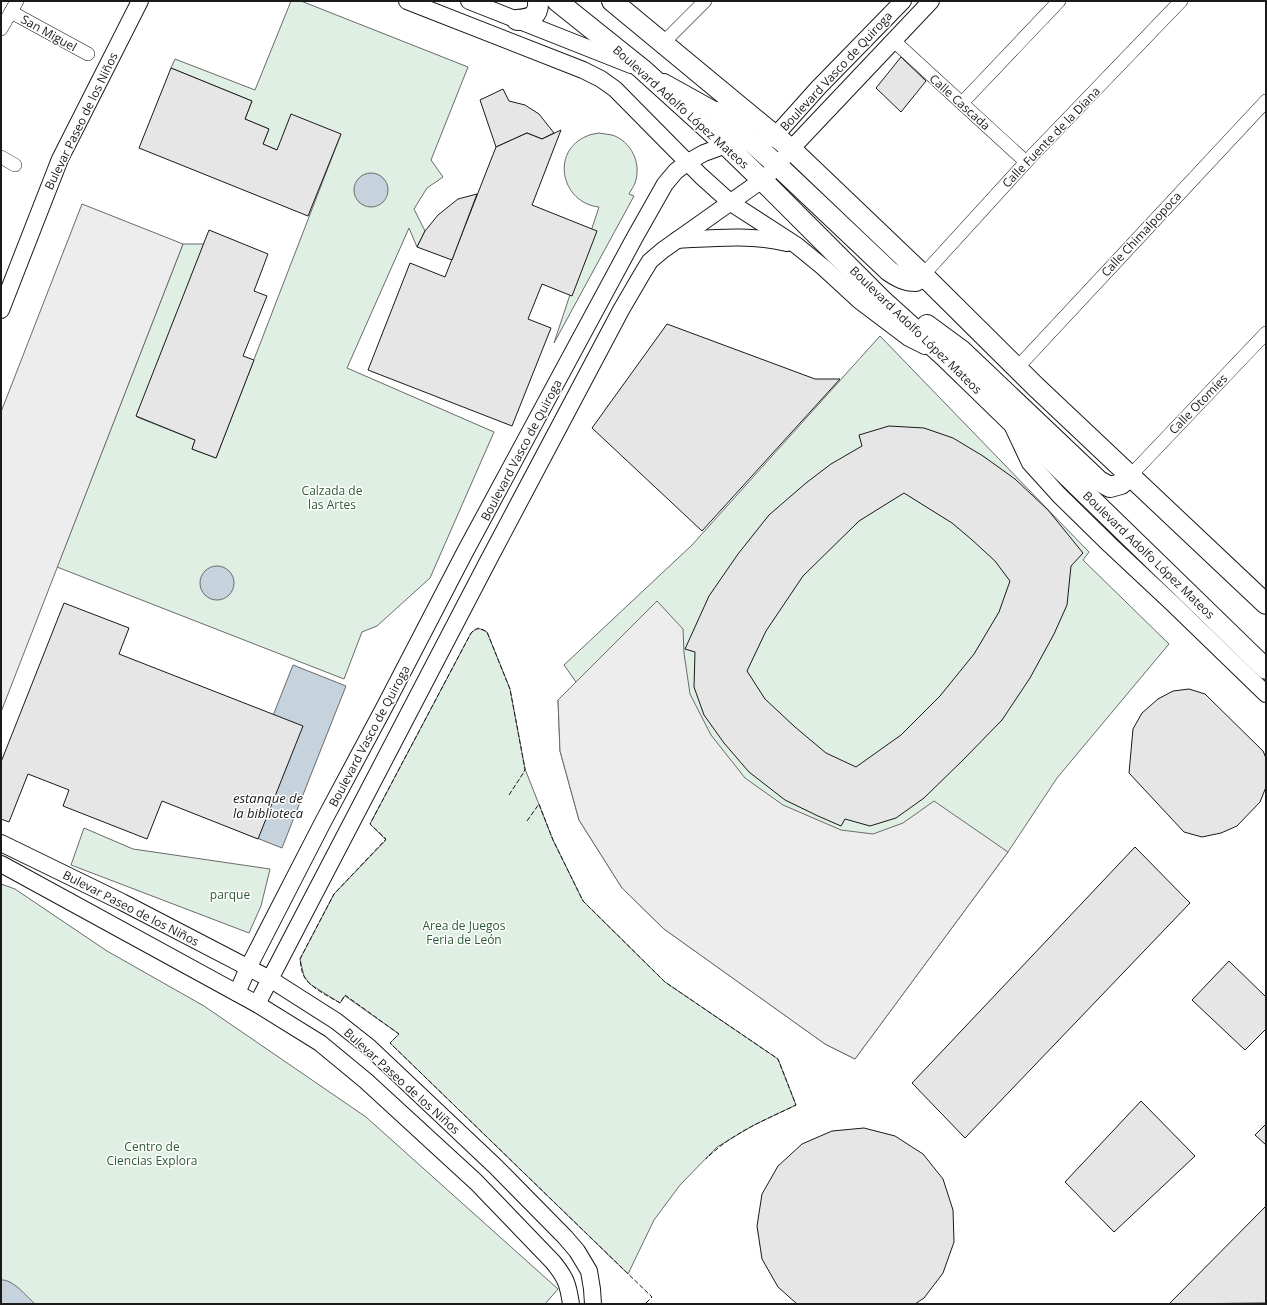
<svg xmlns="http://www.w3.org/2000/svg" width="1267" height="1305" font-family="'Open Sans',sans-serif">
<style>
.green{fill:#e0efe3;stroke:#6a6a6a}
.parking{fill:#ededed;stroke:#6a6a6a}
.water{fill:#c6d2dc;stroke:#6a6a6a}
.building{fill:#e6e6e6;stroke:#1a1a1a;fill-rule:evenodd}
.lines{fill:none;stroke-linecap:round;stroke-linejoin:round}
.minor-casing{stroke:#1a1a1a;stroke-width:14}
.tertiary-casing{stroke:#1a1a1a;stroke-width:18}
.primary-casing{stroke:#1a1a1a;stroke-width:22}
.minor{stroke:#fff;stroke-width:13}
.tertiary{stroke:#fff;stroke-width:16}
.primary{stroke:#fff;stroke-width:20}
.fence{stroke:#1a1a1a;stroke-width:1;stroke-dasharray:5 2;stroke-linecap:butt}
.labels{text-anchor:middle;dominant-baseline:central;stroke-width:3;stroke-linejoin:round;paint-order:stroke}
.street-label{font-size:12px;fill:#1a1a1a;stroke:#fff}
.park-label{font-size:12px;fill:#2b5a34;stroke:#fff}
.water-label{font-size:13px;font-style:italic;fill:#1a1a1a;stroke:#fff}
</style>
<rect width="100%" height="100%" fill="#fff"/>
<g class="green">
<path d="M291,1H301L468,67L431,160L443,177L427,188L414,209L425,231L417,247L409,228L347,368L494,432L430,578L377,626L362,632L344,679L57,567L183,244H204L137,417L195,440L192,449L216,458L341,134L277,150L263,144L269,129L245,119L252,101L171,68L175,59L255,90Z"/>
<path d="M599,133C603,134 608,134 612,135C631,141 642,163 635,183C634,186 631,190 629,194L634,196L554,343L599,207C561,203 550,151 587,136C591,134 595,134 599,133Z"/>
<path d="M880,336L1089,552L1083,560L1169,644L1057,778L1008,852L855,1059L825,1044L664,929L622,888L579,820L560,751L558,700L576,682L564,665L692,545Z"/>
<path d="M478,628L487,632L510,689L525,769L553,840L583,901L665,982L778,1059L796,1105L754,1125L717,1147L680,1185L654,1220L628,1274L390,1043L399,1034L345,996L340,1003L310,984L304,976L300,959L334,894L386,840L370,824L471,633Z"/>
<path d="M84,828L133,849L270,869L261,906L249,933L71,865Z"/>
<path d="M1,884L15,889L107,951L204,1006L366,1117L558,1289L545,1304H1Z"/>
</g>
<g class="parking">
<path d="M82,204L183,244L1,712V412Z"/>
<path d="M657,601L683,629L684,653L690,694L711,735L745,778L783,805L841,830L873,834L903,823L934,801L1008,852L855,1059L825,1044L664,929L622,888L579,820L560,751L558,700Z"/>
</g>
<g class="water">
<circle cx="371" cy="190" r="17"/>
<circle cx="217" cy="583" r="17"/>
<path d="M293,665L346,686L282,848L229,827Z"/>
<path d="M1,1280C13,1279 26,1296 35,1304H1Z"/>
</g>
<g class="building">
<path d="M901,57L926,81L901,112L876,88Z"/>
<path d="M171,68L252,101L245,119L269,129L263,144L277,150L291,114L341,134L308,216L139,148Z"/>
<path d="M503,89L509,101L525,105L539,114L554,133L542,139L527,133L496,147L480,100Z"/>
<path d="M561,130L532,205L597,231L572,296L542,284L528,319L551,328L512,426L368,370L410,263L445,277L496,147L527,133L542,139Z"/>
<path d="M477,194L452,260L417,247L425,231L438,215L458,199Z"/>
<path d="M209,230L268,254L254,291L267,296L243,356L254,360L216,458L192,449L195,440L136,416Z"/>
<path d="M667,324L815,379H840L702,531L592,428Z"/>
<path d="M889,426L924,428L953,438L983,456L1015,479L1048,510L1083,553L1071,566L1067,605L1054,634L1030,678L1002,720L963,760L924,798L896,818L870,826L845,819L841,826L818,816L785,800L749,772L724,743L704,715L694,687L695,652L685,649L709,596L738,554L769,515L806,483L831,464L862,446L859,435ZM904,493L952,523L971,539L995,561L1010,581L999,612L974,654L940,696L901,735L856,767L826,753L795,727L765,699L747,671L766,631L803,576L859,521Z"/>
<path d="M64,603L129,628L119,654L303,726L258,839L162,801L147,839L63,806L69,790L28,774L9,822L1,819V762Z"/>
<path d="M1189,689L1205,694L1263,751L1266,758V787L1260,802L1237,826L1221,833L1202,837L1184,832L1129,773L1133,729L1142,713L1158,699L1173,691Z"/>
<path d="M1135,847L1190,903L965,1138L912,1083Z"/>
<path d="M1229,961L1266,997V1029L1245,1050L1192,1000Z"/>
<path d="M1141,1101L1195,1156L1114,1232L1065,1182Z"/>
<path d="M1266,1124V1145L1255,1135Z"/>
<path d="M864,1128L895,1136L923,1154L943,1179L953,1210L954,1242L943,1273L924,1298L915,1304H797L778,1287L762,1259L757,1226L762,1194L778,1166L802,1144L832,1131Z"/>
<path d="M1266,1206V1303L1169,1304Z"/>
</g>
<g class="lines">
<defs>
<g id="minor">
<path d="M11,12L88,54"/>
<path d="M1,29L17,1"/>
<path d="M894,41L1026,162"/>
<path d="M663,43L705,1"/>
<path d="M962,103L1059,1"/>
<path d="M1,157L15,165"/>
<path d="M923,275L1026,162L1181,1"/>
<path d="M1017,368L1266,101"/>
<path d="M1130,476L1266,333"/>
</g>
<g id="tertiary">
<path d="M407,1L583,70L601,79L615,89L701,176L731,203L796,245L823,267L860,301L909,338L925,346"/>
<path d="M469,1L631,65"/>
<path d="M664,82L718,112L730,117"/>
<path d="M677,240C714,238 751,234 787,243"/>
<path d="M1,310L60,159L140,1"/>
<path d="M1013,427L1030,463L1059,495L1110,545L1173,604L1266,694"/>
<path d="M1,843L122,902L270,979L336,1021L369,1047L495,1166L565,1237L577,1251L589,1271L592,1289L593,1304"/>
<path d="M1,864L257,1004L320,1043L366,1081L476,1182L553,1262C566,1278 568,1284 571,1304"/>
<path d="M237,993L248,968L323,822L385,706L465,552L635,237L665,184L676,171L688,162L704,153L726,145L767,140L775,136L818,88L903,1"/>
<path d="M257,1004L487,563L621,310L642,274L650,261L663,250L762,180L771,172L791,149L931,1"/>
</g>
<g id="primary">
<path d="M557,1L642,69L726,145L762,180L883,301L945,357L1266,669"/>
<path d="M612,1L791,149L923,275L1036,387L1266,604"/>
<path d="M517,20C530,19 539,17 538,1"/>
<path d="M718,112L777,165L889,271C898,277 905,281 916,281L923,275"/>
<path d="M927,325L961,350L1099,481L1110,487L1121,484L1130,476"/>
</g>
</defs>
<use href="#minor" class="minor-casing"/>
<use href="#tertiary" class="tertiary-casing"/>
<use href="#primary" class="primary-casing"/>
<use href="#minor" class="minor"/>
<use href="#tertiary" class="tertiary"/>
<use href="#primary" class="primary"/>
<g class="fence">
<path d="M509,795L524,772L525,769L510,689L487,632C481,628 476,627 471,633L370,824L386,839L334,894L300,959C301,965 301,972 305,978C311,988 330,997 340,1003L345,995L399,1034L390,1043L652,1297L645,1304"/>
<path d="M527,821L539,804L553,840L583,901L665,982L778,1059L796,1105C765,1120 730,1134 706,1159"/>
</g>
</g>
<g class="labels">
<g class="street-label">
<text transform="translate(49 33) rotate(29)">San Miguel</text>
<text transform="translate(836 71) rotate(-47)">Boulevard Vasco de Quiroga</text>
<text transform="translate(960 102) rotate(42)">Calle Cascada</text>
<text transform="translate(681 107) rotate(42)">Boulevard Adolfo López Mateos</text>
<text transform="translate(81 121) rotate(-64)">Bulevar Paseo de los Niños</text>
<text transform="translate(1051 137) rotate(-46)">Calle Fuente de la Diana</text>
<text transform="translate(1141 234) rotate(-47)">Calle Chimalpopoca</text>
<text transform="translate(916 330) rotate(44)">Boulevard Adolfo López Mateos</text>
<text transform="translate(1198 404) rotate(-46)">Calle Otomíes</text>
<text transform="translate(521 450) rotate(-62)">Boulevard Vasco de Quiroga</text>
<text transform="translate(1149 555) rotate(44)">Boulevard Adolfo López Mateos</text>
<text transform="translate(369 736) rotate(-62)">Boulevard Vasco de Quiroga</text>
<text transform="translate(131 908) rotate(27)">Bulevar Paseo de los Niños</text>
<text transform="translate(402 1081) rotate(42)">Bulevar Paseo de los Niños</text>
</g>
<g class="park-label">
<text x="332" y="490">Calzada de<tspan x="332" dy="14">las Artes</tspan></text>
<text x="230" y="894">parque</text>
<text x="464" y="925">Area de Juegos<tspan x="464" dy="14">Feria de León</tspan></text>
<text x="152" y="1146">Centro de<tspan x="152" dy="14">Ciencias Explora</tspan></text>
</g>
<g class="water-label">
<text x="268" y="798">estanque de<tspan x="268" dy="15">la biblioteca</tspan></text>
</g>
</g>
<rect width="1267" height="1305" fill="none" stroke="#1a1a1a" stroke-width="4"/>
</svg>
